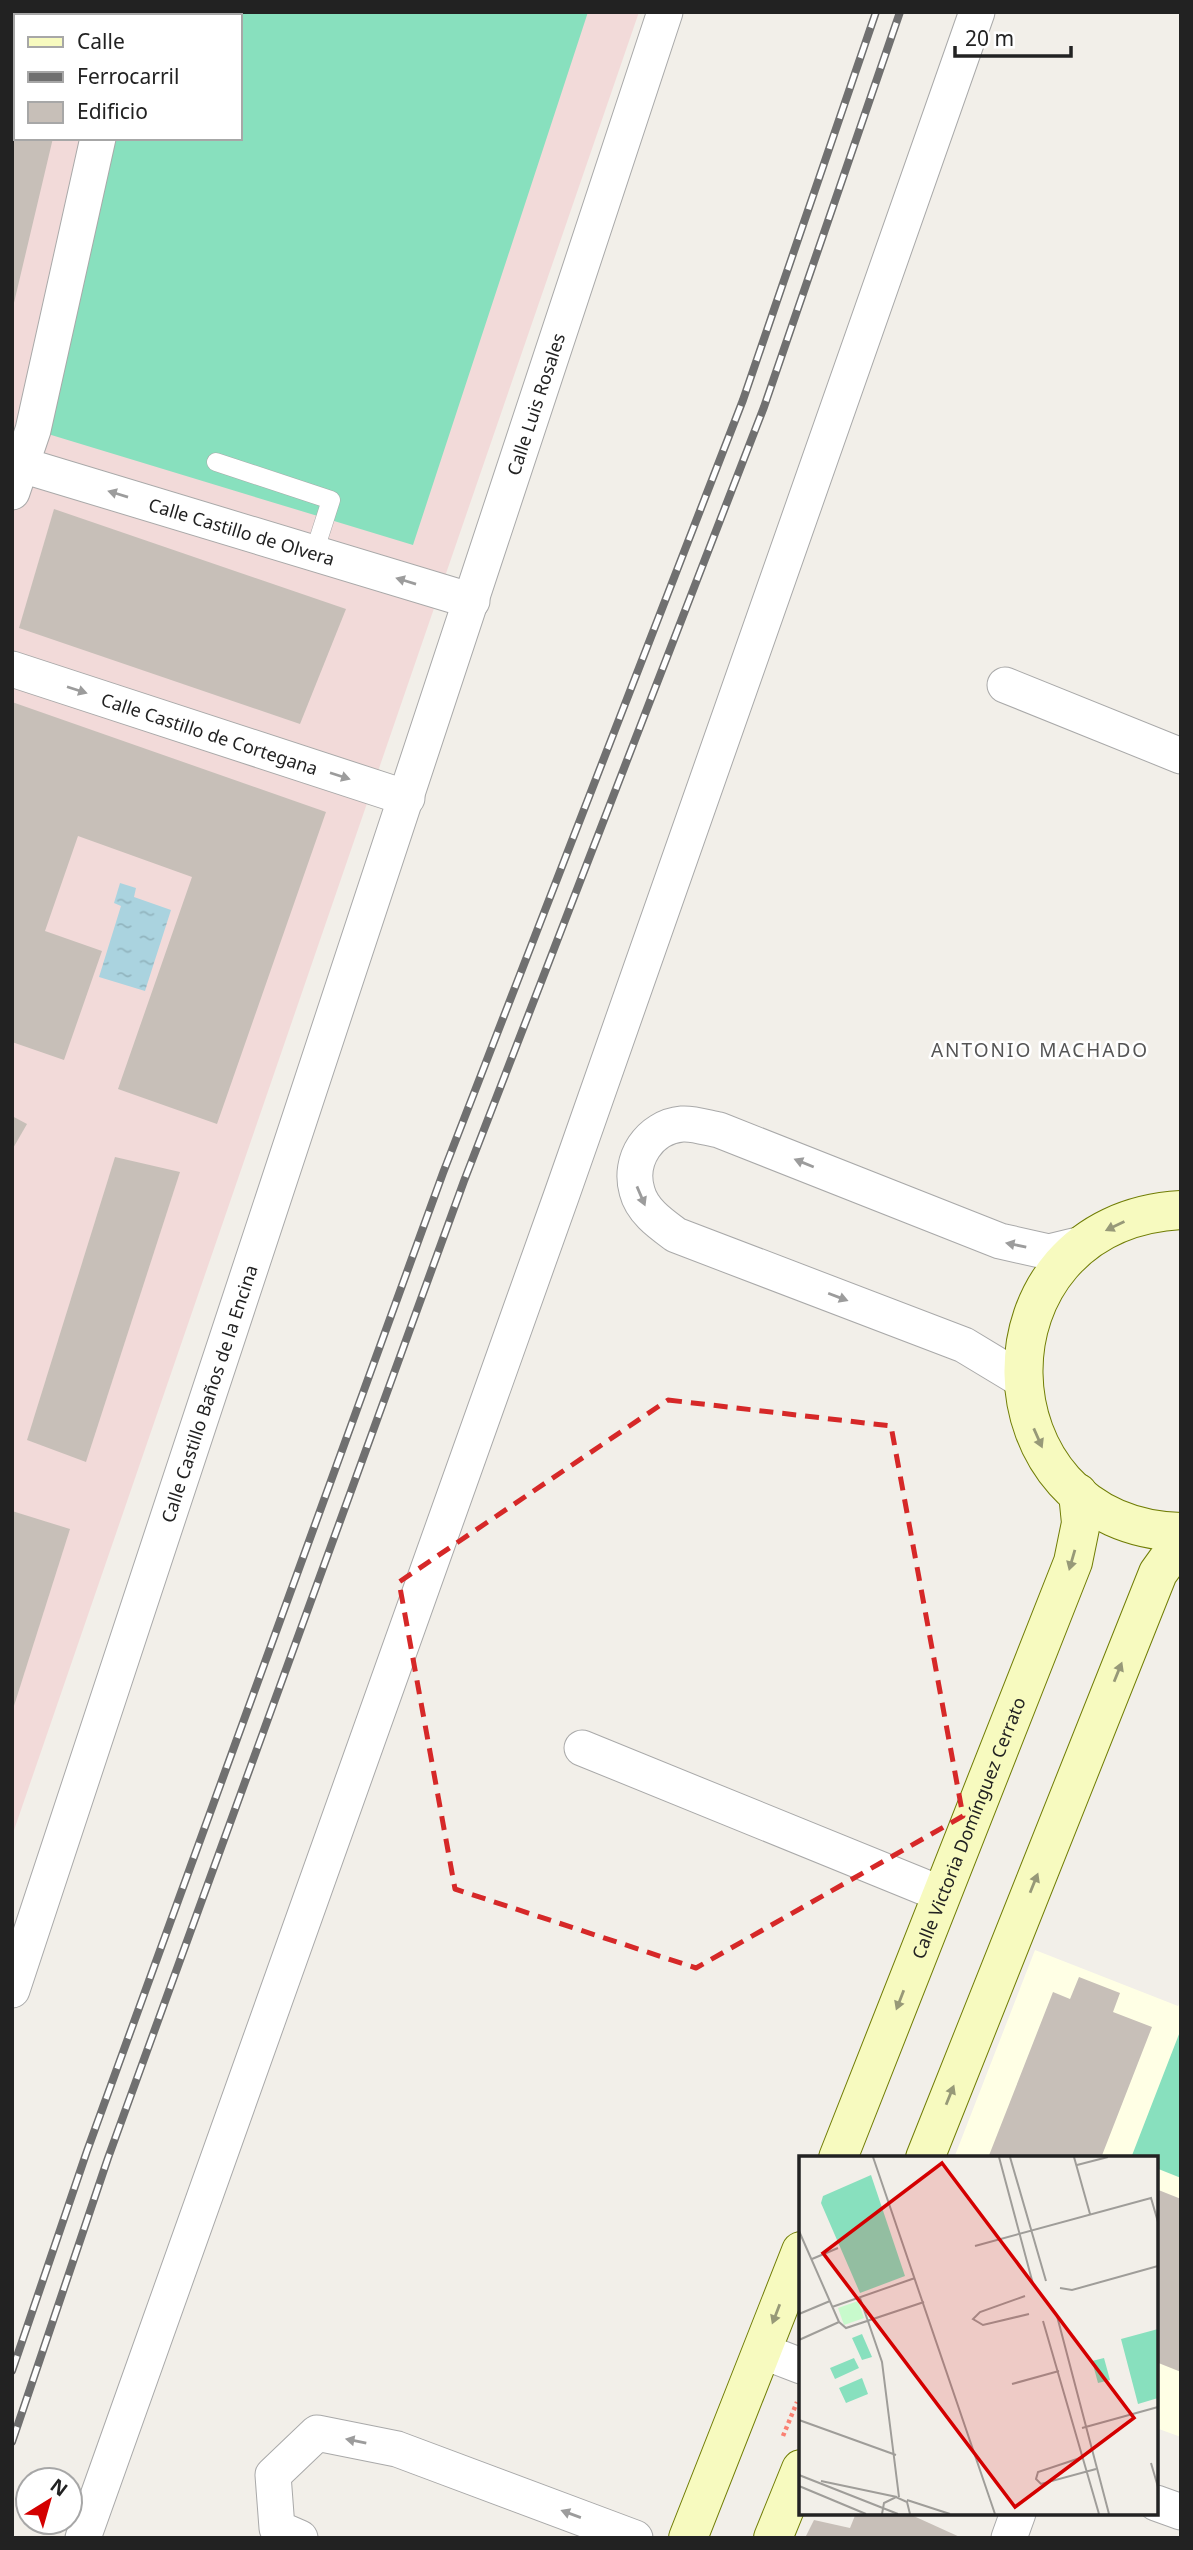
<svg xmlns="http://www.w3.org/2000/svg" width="1193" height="2550" font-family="'Noto Sans',sans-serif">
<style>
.commercial{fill:#f2dad9;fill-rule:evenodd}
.education{fill:#ffffe5}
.pitch{fill:#88e0be}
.water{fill:url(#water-ripples)}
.building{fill:#c7bfb8}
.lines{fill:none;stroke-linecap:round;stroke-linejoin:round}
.lane-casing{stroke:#a9a9a9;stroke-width:19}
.street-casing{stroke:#a9a9a9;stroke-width:37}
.secondary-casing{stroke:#707d05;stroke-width:40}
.path{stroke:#fa8072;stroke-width:4.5;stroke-dasharray:3.5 3.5;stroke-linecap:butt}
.lane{stroke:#fff;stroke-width:18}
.street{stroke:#fff;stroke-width:35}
.secondary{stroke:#f7fabf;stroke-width:38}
.rail-casing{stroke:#707070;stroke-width:8}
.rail{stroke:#fff;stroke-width:5;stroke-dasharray:16;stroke-linecap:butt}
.oneway{fill:#9c9c9c}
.oneway2{fill:#979978}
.marked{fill:none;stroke:#d62828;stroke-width:5;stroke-dasharray:14 9;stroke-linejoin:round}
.labels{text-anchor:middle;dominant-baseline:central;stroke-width:5;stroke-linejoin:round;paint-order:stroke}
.street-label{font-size:18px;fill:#222;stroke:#fff}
.neighbourhood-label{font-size:19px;letter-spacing:2px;fill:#555;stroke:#fff}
.inset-road{fill:none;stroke:#9f9d99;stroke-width:2}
.view{fill:#d40000;fill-opacity:0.15;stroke:#d40000;stroke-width:3.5}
.inset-edge{fill:none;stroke:#222;stroke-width:3.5}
</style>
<defs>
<pattern id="water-ripples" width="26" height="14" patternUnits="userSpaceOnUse" patternTransform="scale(1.75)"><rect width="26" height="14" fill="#aad3df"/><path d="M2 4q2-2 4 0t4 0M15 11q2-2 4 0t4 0" fill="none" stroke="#92b5bf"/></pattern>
</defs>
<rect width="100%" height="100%" fill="#f2efe9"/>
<path class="commercial" d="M12,12H639L12,1836ZM16,16H240V138H16Z"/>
<path class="education" d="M1035,1950L1178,2006L1181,2000V2437L1156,2428V2158H954Z"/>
<g class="pitch">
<path d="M146,12H588L413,545L48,434L116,138H240V16H145Z"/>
<path d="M1181,2029V2178L1156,2168V2158H1131Z"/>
</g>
<path class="water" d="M120,883L136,888L134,897L171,910L145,991L99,977L121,906L114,903Z"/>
<g class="building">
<path d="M12,43L16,44V138H53L13,307Z"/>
<path d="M54,509L346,609L300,724L19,628Z"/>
<path d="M12,702L326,812L217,1124L118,1089L192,877L78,836L45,931L102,951L64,1060L12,1042Z"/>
<path d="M12,1116L27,1124L12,1150Z"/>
<path d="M115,1157L180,1172L86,1462L27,1440Z"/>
<path d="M12,1511L70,1529L13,1709L12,1708Z"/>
<path d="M1079,1977L1120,1993L1113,2012L1152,2027L1101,2158H988L1053,1992L1070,1999Z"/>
<path d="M1156,2189L1181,2199V2372L1156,2362Z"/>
<path d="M856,2513H907L962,2538H805L814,2520L850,2528Z"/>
</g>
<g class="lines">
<defs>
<path id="lane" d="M216,462L331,500L314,553"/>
<g id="street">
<path d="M12,14L18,16"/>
<path d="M126,16V12"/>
<path id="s1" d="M12,462L472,601"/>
<path d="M12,492L33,430L98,138"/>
<path id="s2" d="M12,669L407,798"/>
<path d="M1005,685L1181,756"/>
<path d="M1022,1380L964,1345L676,1235C661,1224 642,1211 637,1191C628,1160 649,1127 682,1124C693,1123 708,1128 719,1130L1000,1241L1049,1252L1082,1244"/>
<path d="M582,1748L941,1894"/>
<path id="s3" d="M12,1990L665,12"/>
<path d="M762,2351L801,2366"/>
<path d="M1156,2503L1181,2512"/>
<path d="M83,2538L562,1194L977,12"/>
<path d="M300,2538L277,2528L273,2475L317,2433L397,2449L635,2538"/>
<path d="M1009,2538L1018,2513"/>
</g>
<g id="secondary">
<path d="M1181,1210C967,1222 975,1526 1181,1532"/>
<path id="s4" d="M838,2158L1073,1562L1081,1523L1078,1493"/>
<path d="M925,2158L1158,1573L1181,1541"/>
<path d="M688,2538L801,2251"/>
<path d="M773,2538L801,2469"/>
</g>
</defs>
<use href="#lane" class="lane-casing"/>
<use href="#street" class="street-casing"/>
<use href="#secondary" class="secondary-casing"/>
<path class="path" d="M783,2436L797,2402"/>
<use href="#lane" class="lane"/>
<use href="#street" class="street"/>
<use href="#secondary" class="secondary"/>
<defs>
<g id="rail">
<path d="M12,2371L87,2151L443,1173L743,400L876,12"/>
<path d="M12,2442L108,2158L464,1181L764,407L900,12"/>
</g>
</defs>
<use href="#rail" class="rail-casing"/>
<use href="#rail" class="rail"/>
</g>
<defs><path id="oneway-solid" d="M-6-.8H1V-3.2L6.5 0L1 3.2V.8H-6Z" transform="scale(1.75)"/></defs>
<g class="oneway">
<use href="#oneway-solid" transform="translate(118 494) rotate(-163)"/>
<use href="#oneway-solid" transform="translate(406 581) rotate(-163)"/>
<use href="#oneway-solid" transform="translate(77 690) rotate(18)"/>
<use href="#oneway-solid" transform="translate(340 776) rotate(18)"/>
<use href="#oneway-solid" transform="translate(804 1163) rotate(-158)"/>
<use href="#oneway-solid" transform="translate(641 1196) rotate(67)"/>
<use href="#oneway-solid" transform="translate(1016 1245) rotate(-168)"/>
<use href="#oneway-solid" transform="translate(838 1297) rotate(21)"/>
<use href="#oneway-solid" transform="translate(356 2441) rotate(-169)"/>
<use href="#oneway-solid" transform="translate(571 2514) rotate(-160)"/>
</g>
<g class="oneway2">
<use href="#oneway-solid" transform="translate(1115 1226) rotate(154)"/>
<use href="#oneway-solid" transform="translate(1038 1438) rotate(66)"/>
<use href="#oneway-solid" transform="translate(1072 1560) rotate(106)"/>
<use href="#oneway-solid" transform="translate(1118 1672) rotate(-68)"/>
<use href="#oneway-solid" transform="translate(1034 1883) rotate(-68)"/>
<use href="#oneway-solid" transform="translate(900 2000) rotate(111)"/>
<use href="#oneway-solid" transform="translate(950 2095) rotate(-68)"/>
<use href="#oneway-solid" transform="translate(776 2314) rotate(111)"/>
</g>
<path class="marked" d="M668,1400L891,1426L963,1816L696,1968L455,1889L399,1582Z"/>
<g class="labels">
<g class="street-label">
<text stroke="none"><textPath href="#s3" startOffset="1670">Calle Luis Rosales</textPath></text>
<text stroke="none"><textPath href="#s1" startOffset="240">Calle Castillo de Olvera</textPath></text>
<text stroke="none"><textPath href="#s2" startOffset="208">Calle Castillo de Cortegana</textPath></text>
<text stroke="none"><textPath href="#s3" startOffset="628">Calle Castillo Baños de la Encina</textPath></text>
<text stroke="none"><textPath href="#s4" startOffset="355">Calle Victoria Domínguez Cerrato</textPath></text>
</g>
<g class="neighbourhood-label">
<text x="1040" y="1050">ANTONIO MACHADO</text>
</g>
</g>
<g transform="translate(799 2156)">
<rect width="359" height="359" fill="#f2efe9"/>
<path d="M59,145L65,162L45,169L39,152Z" fill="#c8facc"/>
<path d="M72,19L106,120L61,137L22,47L24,40ZM359,173V242L339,248L322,183ZM63,178L73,201L63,204L53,182ZM55,202L60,212L36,223L31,212ZM305,202L311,224L299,227L293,205ZM63,222L69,238L47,247L40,232Z" fill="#88e0be"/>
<path class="inset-road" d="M74,1L196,358M200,1L234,128M211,1L247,125M275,1L291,58M278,9L309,1M0,75L40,166M176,90L352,42L359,66M13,103L39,92M261,132L273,134L359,110M226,140L181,156L174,163L184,169L230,158M61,142L83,206L100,341M33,151L116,122M0,158L31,145M258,160L310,358M244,165L300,358M40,166L47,172L125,146M0,184L40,166M213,228L260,215M0,264L97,299M283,272L359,251M284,301L239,316L237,323L242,328L297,313M352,307L359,331M0,319L99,358M22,325L98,341M0,330L67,358M108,344L151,358M83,358L85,347L97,341L108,346L111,358"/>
<path class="view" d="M143,7L335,262L216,351L24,97Z"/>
<rect width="359" height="359" class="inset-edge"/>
</g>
<rect width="1193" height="2550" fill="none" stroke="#222222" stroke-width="28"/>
<rect x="14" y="14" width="228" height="126" fill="#ffffff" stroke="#a7a7a7" stroke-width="2"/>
<rect x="28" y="37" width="35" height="10" fill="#f7fabf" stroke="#a7a7a7" stroke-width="2"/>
<text x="77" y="49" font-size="21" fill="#222222">Calle</text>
<rect x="28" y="72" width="35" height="10" fill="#707070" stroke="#a7a7a7" stroke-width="2"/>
<text x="77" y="84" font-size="21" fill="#222222">Ferrocarril</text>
<rect x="28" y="102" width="35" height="21" fill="#c7bfb8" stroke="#a7a7a7" stroke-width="2"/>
<text x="77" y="119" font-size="21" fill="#222222">Edificio</text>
<g transform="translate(49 2501) rotate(37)"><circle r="33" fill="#ffffff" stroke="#a7a7a7" stroke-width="2"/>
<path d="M0-5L12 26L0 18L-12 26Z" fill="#d40000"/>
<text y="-10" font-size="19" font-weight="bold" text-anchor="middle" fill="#222222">N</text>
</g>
<path d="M955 46v10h116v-10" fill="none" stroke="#222222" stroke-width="3.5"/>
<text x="965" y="46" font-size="21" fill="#222222" stroke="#ffffff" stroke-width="5" paint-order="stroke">20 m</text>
</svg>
